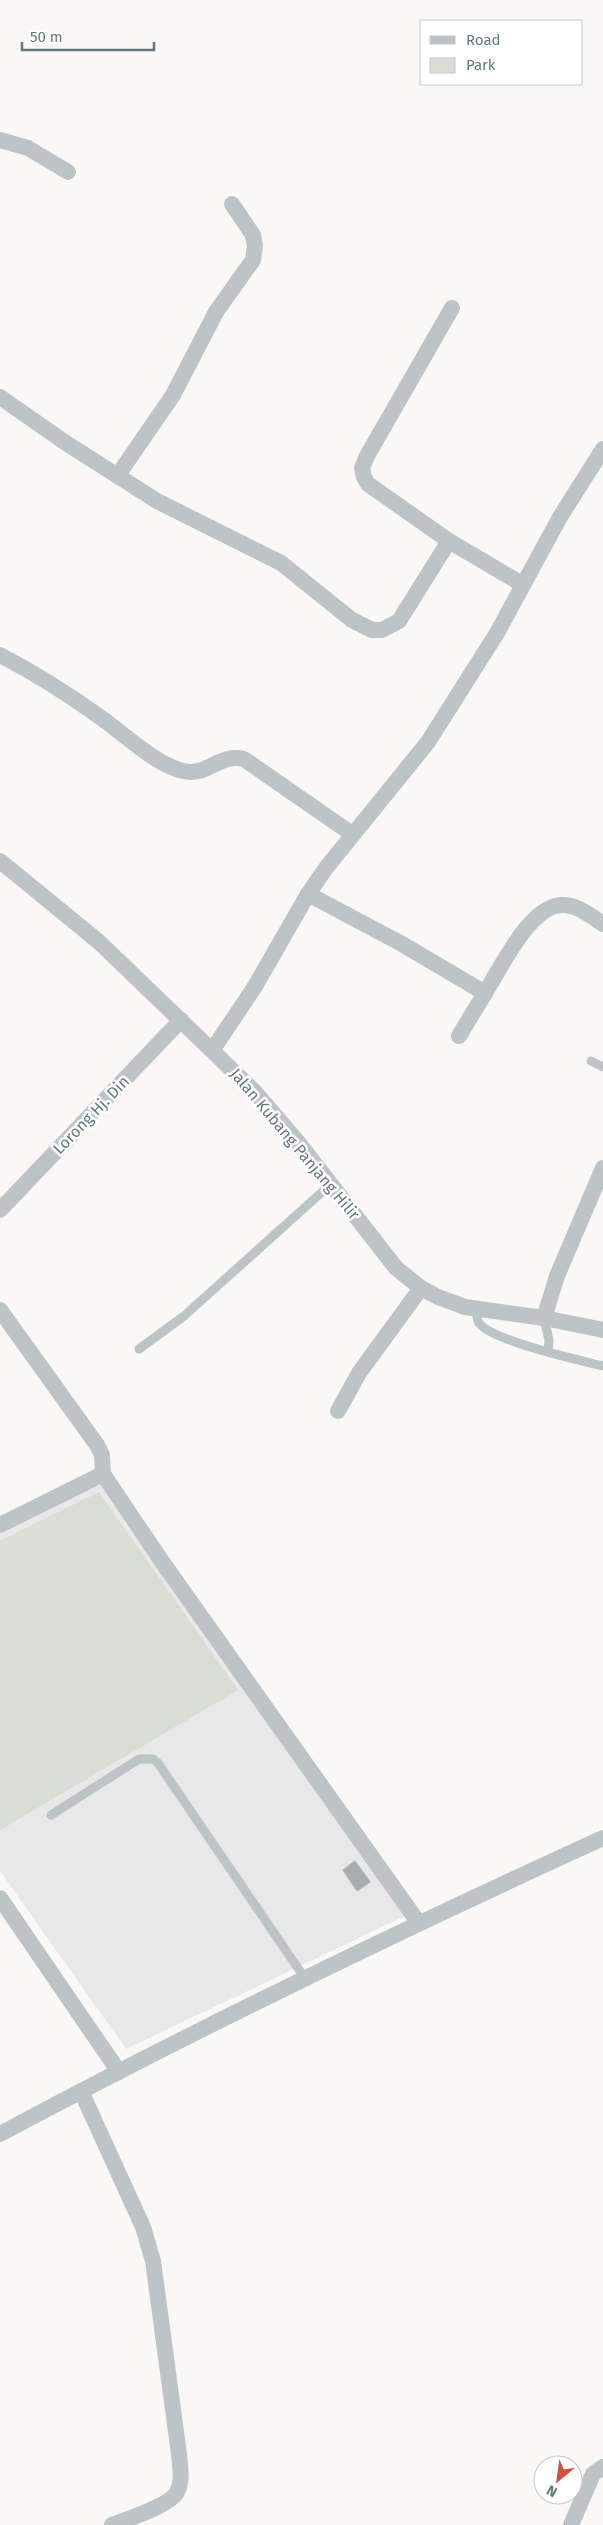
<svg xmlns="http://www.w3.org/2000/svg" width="603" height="2525" font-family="'Fira Sans',sans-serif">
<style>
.built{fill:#e7e8e7}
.green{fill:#d9ddd6}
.building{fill:#a6aeb3;stroke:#dadad9}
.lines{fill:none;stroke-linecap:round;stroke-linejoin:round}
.service{stroke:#bec3c6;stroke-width:9}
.minor{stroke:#bec3c6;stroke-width:16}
.labels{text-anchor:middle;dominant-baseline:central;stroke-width:5;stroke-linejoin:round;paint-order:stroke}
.street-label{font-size:16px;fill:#66767e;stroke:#fff}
</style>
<rect width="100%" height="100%" fill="#f9f8f7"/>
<path class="built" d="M103,1483L409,1914L126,2049L0,1871V1534Z"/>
<path class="green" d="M99,1492L238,1690L0,1830V1541Z"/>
<path class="building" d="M355,1860L371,1882L357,1892L342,1870Z"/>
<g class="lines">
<g class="service">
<path d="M591,1061L603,1067"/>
<path d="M477,1308C477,1313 476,1319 479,1323C492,1341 579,1360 603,1366"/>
<path d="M544,1318L549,1340L548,1351"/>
<path d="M139,1349L184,1316L331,1184"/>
<path d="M51,1815L139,1759H153L158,1763L304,1977"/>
</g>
<g class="minor">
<path d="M0,140L28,148L68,172"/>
<path d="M452,308L367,456L362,468L364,477L368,484L449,541L522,584"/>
<path d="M0,397L66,443L157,501L281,563L352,620L372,630H382L399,621L449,541"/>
<path d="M118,475L173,395L216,312L253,260L255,246L253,235L232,204"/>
<path d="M0,655C35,673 68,694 100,717C123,733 156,765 183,771C208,777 218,753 244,759L352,834"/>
<path d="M0,861L99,942L254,1091L297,1141L396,1268L421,1288L438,1297L465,1307L544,1318L603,1330"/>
<path d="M308,894L402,944L485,993C501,968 529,907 561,905C577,904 591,916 603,924"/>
<path d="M459,1036L485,993"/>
<path d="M213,1049L254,988L308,894L326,868L428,742L497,633L560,517L603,449"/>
<path d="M0,1210L181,1020"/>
<path d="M0,1310L97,1445L102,1455L103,1474L163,1563L418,1922"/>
<path d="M544,1318L557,1276L603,1168"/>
<path d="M338,1411L359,1373L421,1288"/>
<path d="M0,1525L103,1474"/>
<path d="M0,1898L119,2072"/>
<path d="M81,2091L143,2227L153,2261L179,2454C180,2466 183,2481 177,2492C170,2506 127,2519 112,2525"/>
<path d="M0,2134C198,2028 399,1931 603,1838"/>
<path d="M571,2525L593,2474L603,2467"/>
</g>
</g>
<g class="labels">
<g class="street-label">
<text transform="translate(91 1115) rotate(-46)">Lorong Hj. Din</text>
<text transform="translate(295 1144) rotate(50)">Jalan Kubang Panjang Hilir</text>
</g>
</g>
<rect x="420" y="20" width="162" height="65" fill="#ffffff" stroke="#c2c8cb"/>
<rect x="430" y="36" width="25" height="8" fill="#bec3c6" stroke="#c2c8cb"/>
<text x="466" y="45" font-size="15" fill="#66767e">Road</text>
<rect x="430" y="58" width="25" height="15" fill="#d9ddd6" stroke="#c2c8cb"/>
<text x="466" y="70" font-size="15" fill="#66767e">Park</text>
<g transform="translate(558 2480) rotate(209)"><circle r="24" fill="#ffffff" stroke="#c2c8cb"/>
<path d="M0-4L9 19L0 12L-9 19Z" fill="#d1533e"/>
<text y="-8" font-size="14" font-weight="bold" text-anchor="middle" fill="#66767e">N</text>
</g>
<path d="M22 42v8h132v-8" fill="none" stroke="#66767e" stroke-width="2.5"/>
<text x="30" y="42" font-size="15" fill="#66767e" stroke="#ffffff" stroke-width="4" paint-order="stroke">50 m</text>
</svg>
